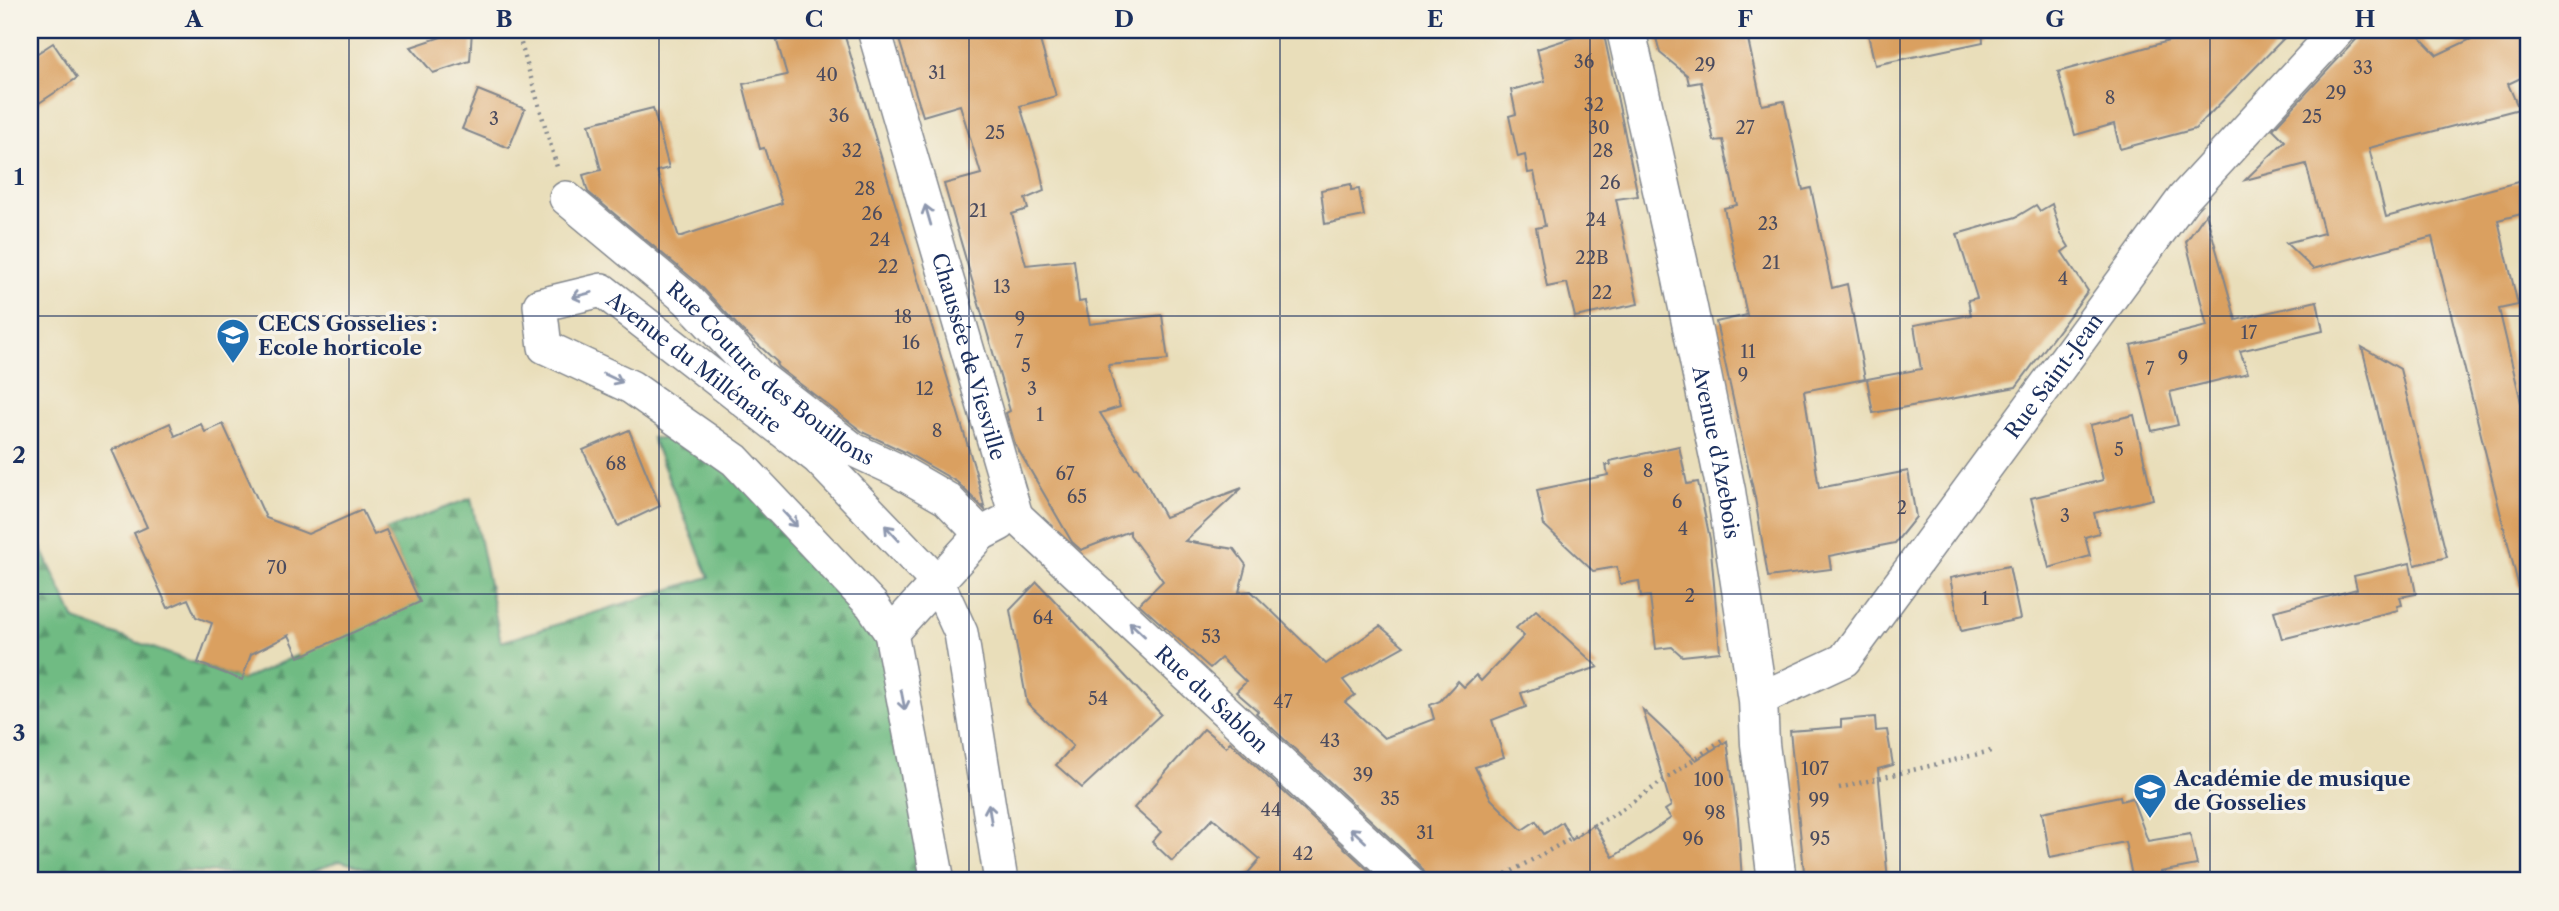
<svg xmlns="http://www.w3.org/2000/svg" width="2559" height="911" font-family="'Libre Caslon Text',serif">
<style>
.forest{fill:url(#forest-firs);stroke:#457570;stroke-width:2}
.building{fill:#daa060}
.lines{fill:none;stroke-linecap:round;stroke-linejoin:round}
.minor-casing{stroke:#82868c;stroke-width:36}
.tertiary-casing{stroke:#82868c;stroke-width:41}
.path{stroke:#82868c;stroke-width:4.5;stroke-dasharray:2 5;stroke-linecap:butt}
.minor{stroke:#fff;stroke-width:33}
.tertiary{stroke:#fff;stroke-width:38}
.oneway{stroke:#8d97ae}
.grid{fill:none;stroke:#1b2f5e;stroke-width:2;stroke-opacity:0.55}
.labels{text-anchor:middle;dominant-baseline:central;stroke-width:7;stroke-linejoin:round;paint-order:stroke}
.number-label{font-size:18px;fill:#4b4b5e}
.poi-label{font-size:21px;font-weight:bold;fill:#1b2f5e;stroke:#f7f3e8;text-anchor:start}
.street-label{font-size:21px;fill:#1b2f5e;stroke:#f7f3e8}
.neatline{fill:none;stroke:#1b2f5e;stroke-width:2.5}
.grid-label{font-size:23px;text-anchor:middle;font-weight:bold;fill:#1b2f5e}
</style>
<defs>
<pattern id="forest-firs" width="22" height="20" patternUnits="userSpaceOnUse" patternTransform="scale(1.75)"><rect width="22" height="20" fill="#6fbb83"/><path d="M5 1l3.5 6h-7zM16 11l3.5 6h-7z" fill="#5a986e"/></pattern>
</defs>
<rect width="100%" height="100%" fill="#f7f3e8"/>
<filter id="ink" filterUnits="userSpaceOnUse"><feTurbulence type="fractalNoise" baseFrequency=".0143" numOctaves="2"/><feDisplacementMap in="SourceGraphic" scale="14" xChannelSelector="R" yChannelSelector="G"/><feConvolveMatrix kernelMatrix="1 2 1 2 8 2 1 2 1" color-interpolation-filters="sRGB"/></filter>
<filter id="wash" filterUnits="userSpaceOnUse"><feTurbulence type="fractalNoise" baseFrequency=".00686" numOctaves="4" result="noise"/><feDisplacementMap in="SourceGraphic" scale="28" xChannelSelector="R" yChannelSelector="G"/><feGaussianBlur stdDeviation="1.57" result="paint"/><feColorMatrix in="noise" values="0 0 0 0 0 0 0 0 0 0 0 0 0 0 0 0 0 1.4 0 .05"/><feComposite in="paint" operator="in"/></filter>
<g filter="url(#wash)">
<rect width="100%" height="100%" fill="#e9deba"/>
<path class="forest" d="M652,438L708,441L883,621L928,881H509L497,876L475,881H412L340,861L289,880L232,873L178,871L133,881H30V524L75,620L242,680L419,601L386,530L471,498L501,642L709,577Z"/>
<g id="blocks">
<g class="building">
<path d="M462,30H472L470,61L433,73L411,47Z"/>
<path d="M794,30H843L976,473L985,510L957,482L905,452L864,433L778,367L776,364L778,363L742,330L699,284L588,192L583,175L601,170L589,124L653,108L669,168L657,171L679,237L782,203L764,148L760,149L743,84L787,75L775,35Z"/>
<path d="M896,30H1037L1056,96L1020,106L1040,169L1044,191L1025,199L1028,209L1012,214L1026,265L1074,260L1079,302L1085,301L1090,324L1162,315L1168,360L1108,365L1120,407L1100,413L1135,468L1137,467L1165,517L1242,488L1185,541L1234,549L1246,565L1239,592L1251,591L1326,664L1380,626L1404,646L1343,680L1355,695L1345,702L1384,738L1434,719L1430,705L1440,701L1458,681L1464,687L1476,675L1481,681L1524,636L1516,628L1536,610L1598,667L1521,693L1526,707L1492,720L1504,757L1475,767L1491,799L1522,830L1536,821L1544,834L1562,822L1572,840L1594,824L1613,857L1671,818L1665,810L1671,806L1643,710L1696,760L1727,741L1738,818L1742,881H1427L1426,875L1421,867L1256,713L1258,711L1236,692L1246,682L1221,658L1210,668L1139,604L1163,581L1130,535V531L1081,550L1072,542L1015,444L1006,413L1010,411L944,184L981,174L960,105L923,116Z"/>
<path d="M1595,30H1603L1638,196L1616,199L1638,304L1575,317L1567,283L1547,287L1536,228L1545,226L1534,172L1528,173L1525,155L1518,157L1509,116L1516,114L1511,90L1545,81L1537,49Z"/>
<path d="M1654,30H1746L1762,105L1784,101L1803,190L1811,188L1832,288L1847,284L1865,379L1804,391L1819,488L1908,471L1916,517L1895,543L1829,556L1831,569L1768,577L1755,498L1716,322L1747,315L1724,208L1737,205L1723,140L1714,141L1701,82L1689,84L1687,75L1660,53Z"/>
<path d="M1867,30H1982L1983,42L1875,65Z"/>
<path d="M2208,30H2292L2195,129L2120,149L2114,124L2075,135L2058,72Z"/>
<path d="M2365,30H2413L2437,55L2490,30H2529V74L2508,84L2519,109L2369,148L2386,217L2529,179V212L2498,220L2518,305L2499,309L2521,402L2525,400L2529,417V587L2519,588L2432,237L2313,269L2286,243L2324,233L2306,164L2245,180L2285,141L2273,129Z"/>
<path d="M53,43L77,78L30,109V58Z"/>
<path d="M478,90L525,109L509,148L462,129Z"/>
<path d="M1351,184V190L1359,189L1364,216L1325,224L1321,190Z"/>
<path d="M2052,204L2061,234L2069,247L2062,252L2088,291L2016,387L1873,413L1867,379L1921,369L1914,325L1971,315L1968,300L1977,298L1957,234L2016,217L2036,205L2040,211Z"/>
<path d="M2206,213L2236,320L2317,301L2323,331L2240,351L2248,373L2170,392L2178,425L2152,431L2131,345L2207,326L2186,242Z"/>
<path d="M2362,347L2400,369L2447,557L2415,565Z"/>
<path d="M2134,415L2153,499L2094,513L2099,533L2085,537L2090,556L2049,568L2031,498L2103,480L2090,425Z"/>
<path d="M170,423L175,436L201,424L205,432L223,424L266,518L308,534L362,510L374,535L386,530L420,602L299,657L289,635L251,654L242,680L198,663L212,623L196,617L188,599L168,608L134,533L147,527L112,450Z"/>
<path d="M629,430L660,506L618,526L583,450Z"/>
<path d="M1679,446L1687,484L1698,482L1710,539L1720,652L1682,656L1672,647L1656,649L1650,596L1641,597L1639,581L1620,584L1617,567L1593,571L1544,525L1537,490L1608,475L1606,465H1611L1610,461Z"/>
<path d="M2410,563L2416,594L2400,597L2402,605L2397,606L2398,610L2282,639L2274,611L2357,589L2354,576Z"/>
<path d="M2009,566L2020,619L1961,631L1950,578Z"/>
<path d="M1037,582L1161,714L1082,788L1056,765L1073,746L1027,703L1010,610Z"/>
<path d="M1875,717L1876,731L1887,730L1893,765L1878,769L1888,881H1805L1790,731L1841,727V720Z"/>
<path d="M1204,729L1226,747L1230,742L1380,881H1241L1260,859L1213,818L1172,861L1152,842L1161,832L1134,808Z"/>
<path d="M2120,796L2121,801L2132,798L2148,841L2190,834L2197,865L2160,872L2163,881H2133L2125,842L2050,857L2042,812Z"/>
</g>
</g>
</g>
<g filter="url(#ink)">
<use href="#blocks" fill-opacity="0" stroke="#82868c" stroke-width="2"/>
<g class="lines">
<defs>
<g id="minor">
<path id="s1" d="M874,30L1016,516"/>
<path id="s2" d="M566,198L687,299L762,379L854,450L895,469L947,499L981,534"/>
<path id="s3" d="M1016,516L1408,881"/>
<path d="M891,633L981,534L1000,524"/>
<path id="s4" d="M1758,700L1844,660L2184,198L2338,30"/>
<path id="s5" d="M938,881L891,633L872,605L735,460L631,387L545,347L540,305L602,290L818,458L938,583L961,633L1001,881"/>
</g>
<g id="tertiary">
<path id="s6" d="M1626,30L1681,274L1726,491L1758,700L1760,744L1777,881"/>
</g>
</defs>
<use href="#minor" class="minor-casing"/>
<use href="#tertiary" class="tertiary-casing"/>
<g class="path">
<path d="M517,30L557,167"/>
<path d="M1839,788L1995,750"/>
<path d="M1494,881L1615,814L1725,738"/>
</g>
<use href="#minor" class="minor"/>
<use href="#tertiary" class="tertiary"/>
</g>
<defs><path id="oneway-shaft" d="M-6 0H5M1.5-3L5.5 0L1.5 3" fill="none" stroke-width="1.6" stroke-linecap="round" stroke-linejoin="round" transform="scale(1.75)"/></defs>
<g class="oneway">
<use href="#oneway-shaft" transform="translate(928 215) rotate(-106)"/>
<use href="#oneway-shaft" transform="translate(582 295) rotate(166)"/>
<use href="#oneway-shaft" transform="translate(613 378) rotate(25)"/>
<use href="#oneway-shaft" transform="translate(790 519) rotate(47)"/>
<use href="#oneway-shaft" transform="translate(892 533) rotate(-133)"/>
<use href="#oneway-shaft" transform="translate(1137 629) rotate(-137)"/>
<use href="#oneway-shaft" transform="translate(903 700) rotate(79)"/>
<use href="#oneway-shaft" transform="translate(990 814) rotate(-99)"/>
<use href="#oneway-shaft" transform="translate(1358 835) rotate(-137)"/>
</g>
</g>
<path class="grid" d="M349,30V881M659,30V881M969,30V881M1280,30V881M1590,30V881M1900,30V881M2210,30V881M30,316H2529M30,594H2529"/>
<defs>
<symbol id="school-pin" viewBox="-11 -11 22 30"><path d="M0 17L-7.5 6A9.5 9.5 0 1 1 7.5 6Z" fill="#1f6fb2" stroke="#f7f3e8"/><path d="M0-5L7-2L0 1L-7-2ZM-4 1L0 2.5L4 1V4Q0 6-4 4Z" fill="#fff"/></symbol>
</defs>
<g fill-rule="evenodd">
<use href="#school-pin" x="214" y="316" width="38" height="52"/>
<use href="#school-pin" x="2131" y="771" width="38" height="52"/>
</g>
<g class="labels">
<g class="number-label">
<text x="1584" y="62">36</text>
<text x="1705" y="65">29</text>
<text x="2363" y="68">33</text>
<text x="937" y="73">31</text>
<text x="827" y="75">40</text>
<text x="2336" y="93">29</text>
<text x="2110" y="98">8</text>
<text x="1594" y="105">32</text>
<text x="839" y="116">36</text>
<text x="2312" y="117">25</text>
<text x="494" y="119">3</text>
<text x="1599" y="128">30</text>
<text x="1745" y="128">27</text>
<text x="995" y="133">25</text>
<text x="852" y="151">32</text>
<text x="1603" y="151">28</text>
<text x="1610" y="183">26</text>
<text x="865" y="189">28</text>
<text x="978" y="211">21</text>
<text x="872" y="214">26</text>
<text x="1596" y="220">24</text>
<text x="1768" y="224">23</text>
<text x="880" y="240">24</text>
<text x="1592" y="258">22B</text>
<text x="1771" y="263">21</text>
<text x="888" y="267">22</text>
<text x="2063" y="279">4</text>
<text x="1002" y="287">13</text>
<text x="1602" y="293">22</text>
<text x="903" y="317">18</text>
<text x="1020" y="319">9</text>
<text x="2249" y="333">17</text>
<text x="1019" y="342">7</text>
<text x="911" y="343">16</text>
<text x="1748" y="352">11</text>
<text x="2183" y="358">9</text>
<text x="1026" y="366">5</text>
<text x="2150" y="369">7</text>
<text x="1743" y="375">9</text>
<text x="925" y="389">12</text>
<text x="1032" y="389">3</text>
<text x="1040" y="415">1</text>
<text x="937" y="431">8</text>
<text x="2119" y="450">5</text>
<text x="616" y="464">68</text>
<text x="1648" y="471">8</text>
<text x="1065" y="474">67</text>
<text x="1077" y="497">65</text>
<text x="1677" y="502">6</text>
<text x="1902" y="508">2</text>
<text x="2065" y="516">3</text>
<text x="1683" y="529">4</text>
<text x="277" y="568">70</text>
<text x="1690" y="596">2</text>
<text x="1985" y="599">1</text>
<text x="1043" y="618">64</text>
<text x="1211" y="637">53</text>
<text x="1098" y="699">54</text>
<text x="1283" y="702">47</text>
<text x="1330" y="741">43</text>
<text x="1815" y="769">107</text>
<text x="1363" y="775">39</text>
<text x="1709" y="780">100</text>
<text x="1390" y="799">35</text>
<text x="1819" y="800">99</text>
<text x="1271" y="810">44</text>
<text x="1715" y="813">98</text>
<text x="1425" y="833">31</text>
<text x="1693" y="839">96</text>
<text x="1820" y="839">95</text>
<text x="1303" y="854">42</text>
</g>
<g class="poi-label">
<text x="258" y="323">CECS Gosselies :<tspan x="258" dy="24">Ecole horticole</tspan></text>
<text x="2174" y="778">Académie de musique<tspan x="2174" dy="24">de Gosselies</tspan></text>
</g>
<g class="street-label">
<text stroke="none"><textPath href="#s1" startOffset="340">Chaussée de Viesville</textPath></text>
<text stroke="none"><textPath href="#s5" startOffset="931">Avenue du Millénaire</textPath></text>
<text stroke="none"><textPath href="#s2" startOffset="270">Rue Couture des Bouillons</textPath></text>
<text stroke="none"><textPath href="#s4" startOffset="448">Rue Saint-Jean</textPath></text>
<text stroke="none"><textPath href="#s6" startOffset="432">Avenue d'Azebois</textPath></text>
<text stroke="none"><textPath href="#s3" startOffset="268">Rue du Sablon</textPath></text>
</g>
</g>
<rect width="2559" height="911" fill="none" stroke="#f7f3e8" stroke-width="77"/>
<rect x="38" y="38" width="2482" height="834" class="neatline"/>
<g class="grid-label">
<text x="194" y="27">A</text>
<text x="504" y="27">B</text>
<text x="814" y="27">C</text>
<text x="1124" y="27">D</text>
<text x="1435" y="27">E</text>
<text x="1745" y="27">F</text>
<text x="2055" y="27">G</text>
<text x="2365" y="27">H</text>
<text x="19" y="185">1</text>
<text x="19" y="463">2</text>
<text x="19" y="741">3</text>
</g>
</svg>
